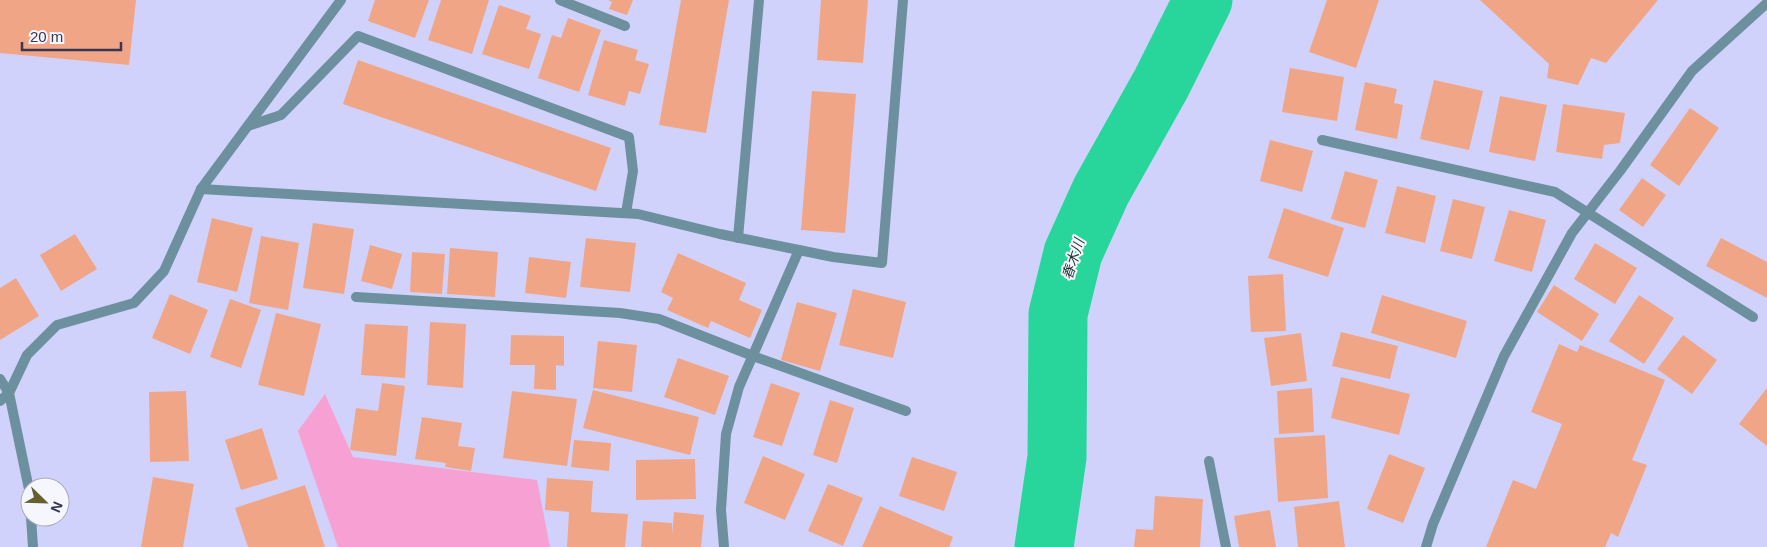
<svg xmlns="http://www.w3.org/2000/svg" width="1767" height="547" font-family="Arial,'Noto Sans JP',sans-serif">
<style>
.green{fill:#f6a0d3}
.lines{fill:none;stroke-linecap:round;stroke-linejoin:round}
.river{stroke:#28d69c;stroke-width:59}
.building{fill:#f0a686}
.minor{stroke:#6d909e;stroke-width:10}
.labels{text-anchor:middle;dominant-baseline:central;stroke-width:4;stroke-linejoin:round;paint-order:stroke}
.water-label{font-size:14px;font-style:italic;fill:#1d362b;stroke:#f6f6fe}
</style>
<rect width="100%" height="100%" fill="#d0d2fc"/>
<path class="green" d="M325,394L353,457L537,480L550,547H338L298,431Z"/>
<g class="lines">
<path class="river" d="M1044,547L1057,457L1058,314L1073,253L1101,191L1161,84L1203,0"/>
</g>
<g class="building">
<path d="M0,0H136L129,65L0,53Z"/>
<path d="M375,0H429L415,38L368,21Z"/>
<path d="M441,0H489L472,54L428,40Z"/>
<path d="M608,0H633L627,15L609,9L612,2Z"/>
<path d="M681,0H729L706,133L659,125Z"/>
<path d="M821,0H868L863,63L817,60Z"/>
<path d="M1327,0H1379L1356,68L1309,52Z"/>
<path d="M1480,0H1658L1606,63L1591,58L1578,85L1547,78L1549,64Z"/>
<path d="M499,5L531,16L526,29L541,34L529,69L482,54Z"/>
<path d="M568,18L601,30L579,92L538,78L552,35L561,38Z"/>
<path d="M604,40L638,50L635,60L649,64L640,94L629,91L625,106L588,95Z"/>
<path d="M358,60L611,148L596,191L343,104Z"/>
<path d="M1290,68L1344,77L1337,121L1282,112Z"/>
<path d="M1434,80L1483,91L1469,150L1420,139Z"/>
<path d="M1365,82L1397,89L1394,103L1403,105L1397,139L1355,130Z"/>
<path d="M812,91L856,94L845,233L801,230Z"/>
<path d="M1500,96L1547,105L1535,161L1489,152Z"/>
<path d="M1563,104L1625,113L1620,143L1604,145L1602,159L1556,152Z"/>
<path d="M1690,108L1719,128L1679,186L1650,165Z"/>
<path d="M1270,140L1313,151L1302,192L1260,181Z"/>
<path d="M1345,171L1378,180L1365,228L1331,219Z"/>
<path d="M1642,178L1666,195L1643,227L1619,210Z"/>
<path d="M1397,186L1436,196L1425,243L1385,233Z"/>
<path d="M1453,199L1485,207L1472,259L1440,251Z"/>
<path d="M1284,208L1344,228L1328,277L1268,258Z"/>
<path d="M1509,210L1546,220L1532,272L1494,261Z"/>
<path d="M212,218L253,228L237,292L197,282Z"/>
<path d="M313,223L354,229L344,294L303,288Z"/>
<path d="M75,234L97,269L61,291L40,255Z"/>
<path d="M261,236L299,243L288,310L249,303Z"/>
<path d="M586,238L636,243L630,292L580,287Z"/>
<path d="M1721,238L1767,262V298L1706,266Z"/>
<path d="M1595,243L1637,268L1615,304L1574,279Z"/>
<path d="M370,245L402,254L392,289L361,281Z"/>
<path d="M450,248L498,252L495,297L447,294Z"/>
<path d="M412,252L445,254L442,294L410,292Z"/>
<path d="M678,253L746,283L739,300L762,310L750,338L711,321L708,328L667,310L673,298L661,292Z"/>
<path d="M529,257L571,262L566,298L525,293Z"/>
<path d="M1283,274L1286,331L1251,332L1248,276Z"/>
<path d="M16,278L39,316L0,340V288Z"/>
<path d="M1554,285L1599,314L1582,341L1537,312Z"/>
<path d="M853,289L906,302L893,358L839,345Z"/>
<path d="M170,294L208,310L190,354L152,338Z"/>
<path d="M1382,295L1467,321L1456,358L1371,333Z"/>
<path d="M1639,295L1674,318L1644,364L1609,341Z"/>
<path d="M230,299L261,310L241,368L210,357Z"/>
<path d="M797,302L837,313L820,371L781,360Z"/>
<path d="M276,313L321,324L304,396L258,385Z"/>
<path d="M430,322L466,324L463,388L427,385Z"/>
<path d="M365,324L408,326L405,378L361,375Z"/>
<path d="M1341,332L1398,346L1390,379L1332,366Z"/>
<path d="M1301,333L1307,381L1271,386L1264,338Z"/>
<path d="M511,335L564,336V366L556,365V390L534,389L535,365H510Z"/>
<path d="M1683,335L1717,360L1692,394L1657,369Z"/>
<path d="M598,341L637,345L632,392L593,388Z"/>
<path d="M1559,344L1577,352L1580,345L1665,380L1632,460L1647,465L1618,537L1611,533L1605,547H1486L1513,480L1536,489L1562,424L1531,412Z"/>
<path d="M678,358L729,376L715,415L664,397Z"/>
<path d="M1341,377L1410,394L1399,435L1331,418Z"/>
<path d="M382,383L405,386L396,456L350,450L356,408L378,411Z"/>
<path d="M771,383L800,393L782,446L753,437Z"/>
<path d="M1312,388L1314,432L1279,434L1277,391Z"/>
<path d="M1767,388V446L1739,424Z"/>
<path d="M593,390L699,417L690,455L583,428Z"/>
<path d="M186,391L189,461L150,462L149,392Z"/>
<path d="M512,391L577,399L567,466L503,458Z"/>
<path d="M830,400L854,408L837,463L813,455Z"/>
<path d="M422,417L462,423L458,446L475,448L471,471L445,467L446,463L415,459Z"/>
<path d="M262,428L278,479L241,490L225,440Z"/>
<path d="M1325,435L1328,498L1278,502L1274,438Z"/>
<path d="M574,440L611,443L609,471L571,467Z"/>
<path d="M1389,454L1425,468L1403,523L1367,509Z"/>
<path d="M763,456L805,474L785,520L744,503Z"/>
<path d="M912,457L957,472L944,511L899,496Z"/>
<path d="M695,459L696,499L636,500V460Z"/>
<path d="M153,477L194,484L183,547H141Z"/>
<path d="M547,478L593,481L591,512L628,514L625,547H567L569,512L545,510Z"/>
<path d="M828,484L863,498L843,546L808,531Z"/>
<path d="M305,485L325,547H248L235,508Z"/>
<path d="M1155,496L1203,499L1200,547H1134L1136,529L1153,530Z"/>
<path d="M1339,501L1345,547H1298L1294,507Z"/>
<path d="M880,506L953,537L949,547H862Z"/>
<path d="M1270,510L1276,547H1239L1234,516Z"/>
<path d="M674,512L704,515L701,547H641L643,521L672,523V535Z"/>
</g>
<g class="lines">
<g class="minor">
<path d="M560,0L625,26"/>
<path d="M248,126L281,115L358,36L629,137L633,171L626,213"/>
<path d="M1322,140L1555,192L1753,317"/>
<path d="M201,189L638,214L720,234L799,250L833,257L882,263L903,0"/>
<path d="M738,238L759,0"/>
<path d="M356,297L620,313L659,319L753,356L906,411"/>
<path d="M0,379L9,393L30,494"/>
<path d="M0,401L9,393L27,355L57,325L134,303L164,271L201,189L341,0"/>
<path d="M1209,461L1226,547"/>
<path d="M31,517L33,547"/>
<path d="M724,547L721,510L726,434L739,387L799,250"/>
<path d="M1426,547L1433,524L1504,356L1572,233L1620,171L1692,71L1767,3"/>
</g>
</g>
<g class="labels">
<g class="water-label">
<text transform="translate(1073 259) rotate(-72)">春木川</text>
</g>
</g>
<g transform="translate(45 502) rotate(113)"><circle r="24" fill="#f6f6fe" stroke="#aaaaba"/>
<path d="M0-4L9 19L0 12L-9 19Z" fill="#65602c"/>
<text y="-8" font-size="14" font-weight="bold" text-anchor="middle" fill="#373754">N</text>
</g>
<path d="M22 42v8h99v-8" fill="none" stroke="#373754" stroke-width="2.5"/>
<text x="30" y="42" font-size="15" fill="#373754" stroke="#f6f6fe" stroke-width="4" paint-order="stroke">20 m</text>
</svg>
